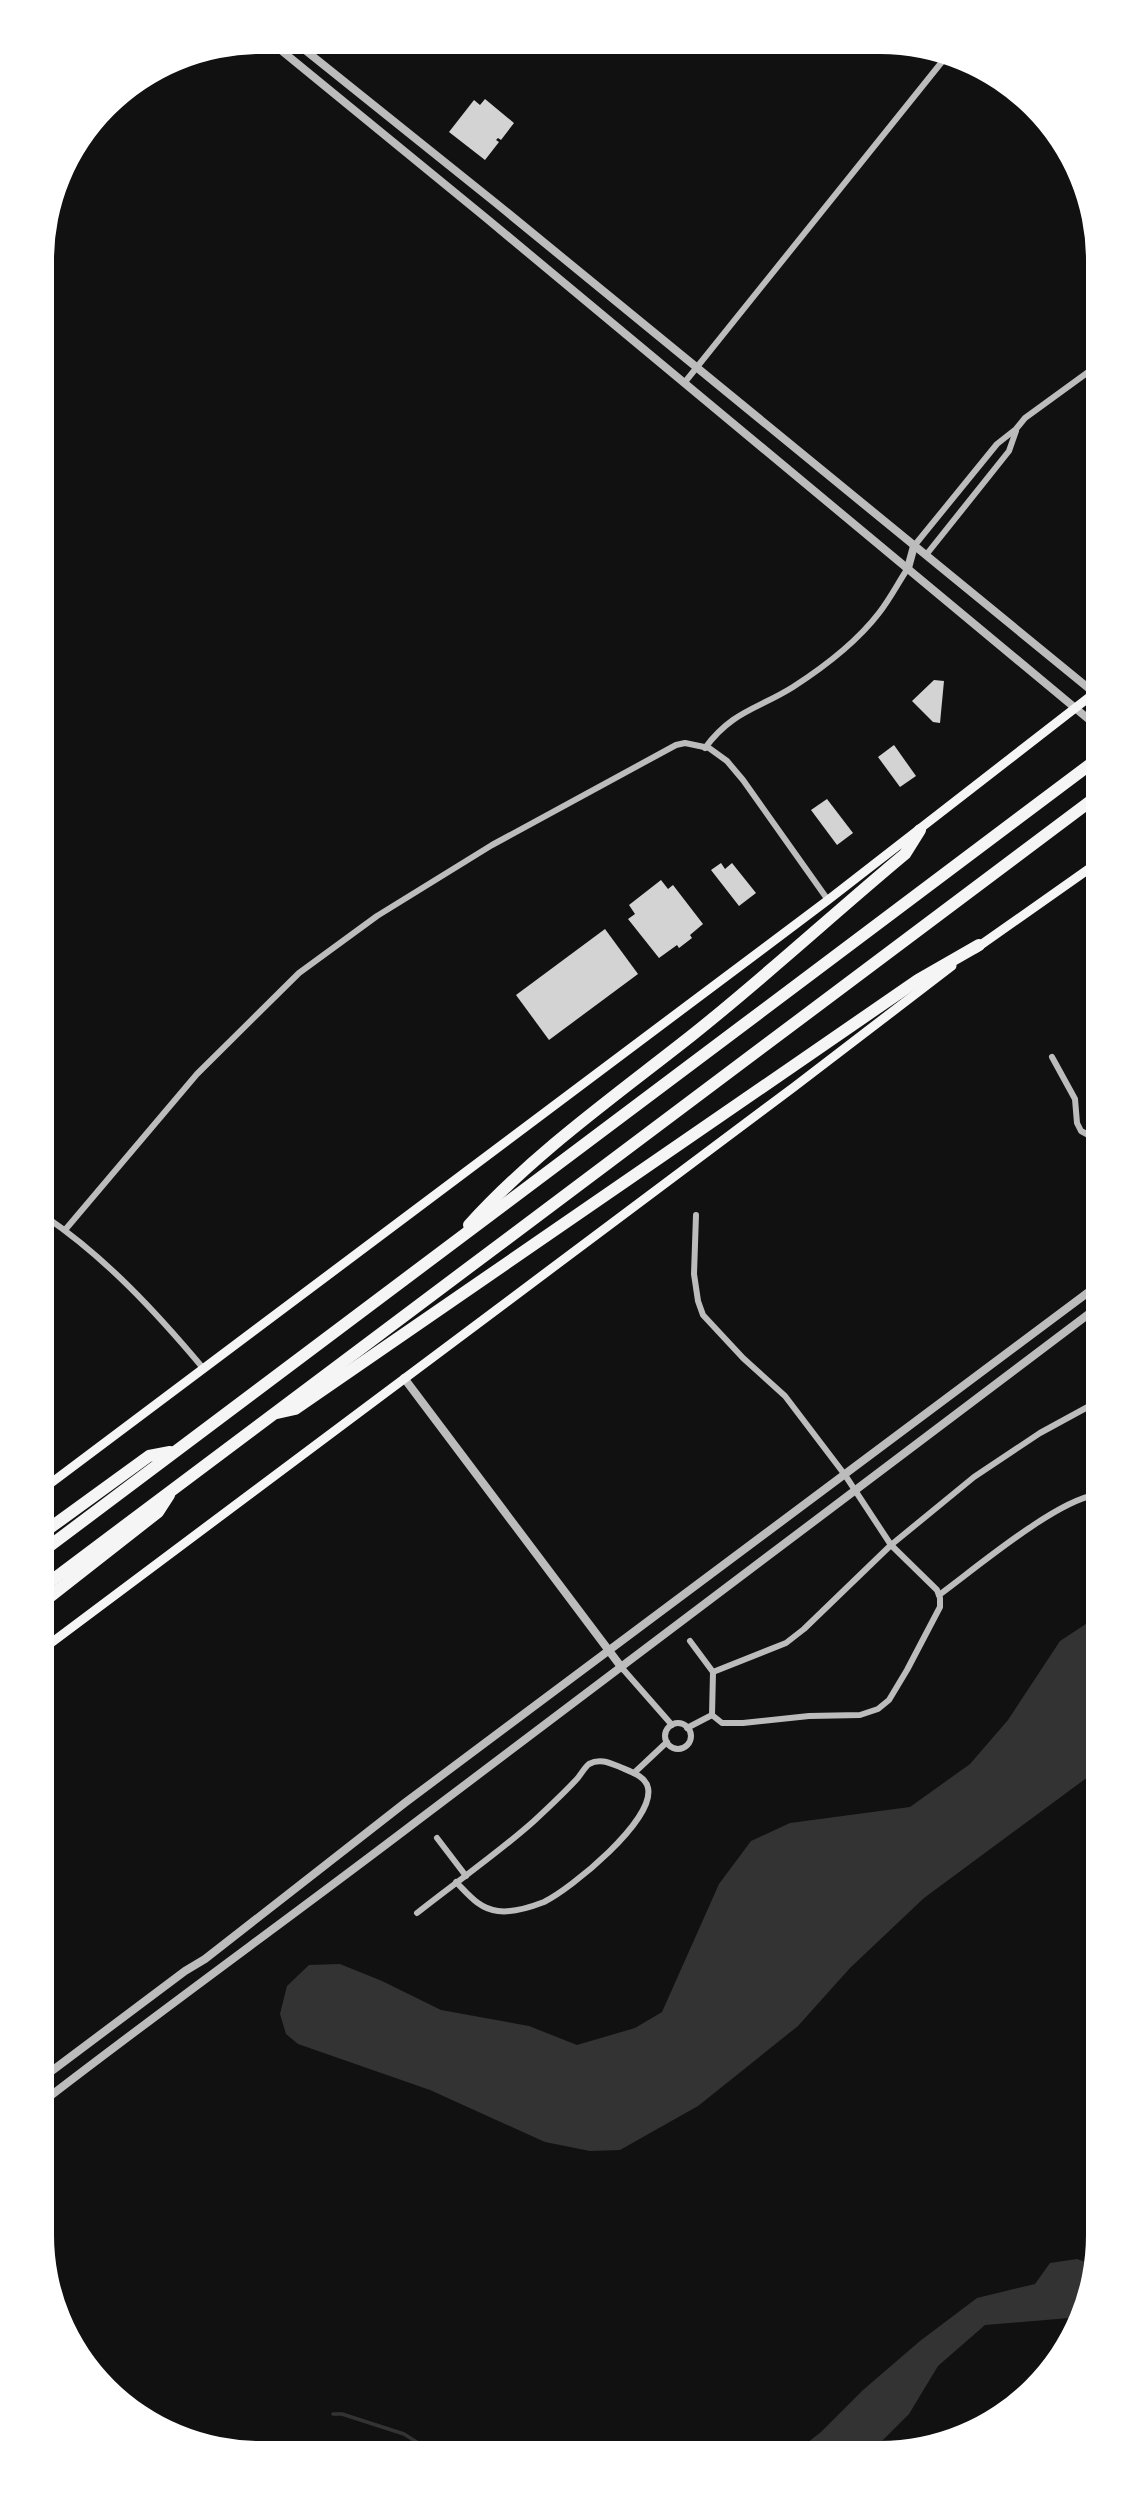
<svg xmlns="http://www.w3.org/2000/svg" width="1140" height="2495" font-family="'Varela Round',sans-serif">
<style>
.water{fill:#333}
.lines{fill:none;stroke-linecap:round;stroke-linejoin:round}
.stream{stroke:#333;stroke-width:3.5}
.building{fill:#d3d3d3}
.minor{stroke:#bcbcbc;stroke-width:6}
.tertiary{stroke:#bcbcbc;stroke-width:8}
.secondary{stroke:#f5f5f5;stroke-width:9}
.motorway{stroke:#f5f5f5;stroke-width:12}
</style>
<rect width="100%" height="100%" fill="#111"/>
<g class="water">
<path d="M1095,1618L1096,1771L924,1898L850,1968L798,2026L698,2106L620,2150L590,2151L545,2142L430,2090L298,2044L286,2034L280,2014L287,1986L309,1965L340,1964L382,1981L441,2010L529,2026L577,2045L635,2028L662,2012L719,1884L751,1841L790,1823L910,1807L970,1764L1008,1720L1060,1641Z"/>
<path d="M1077,2259L1094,2265L1082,2318L1076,2327L1069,2318L985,2325L938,2366L909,2414L877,2446H803L821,2432L863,2390L920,2341L977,2298L1035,2284L1050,2263Z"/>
</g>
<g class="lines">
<g class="stream">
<path d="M333,2414H342L404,2434L423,2446L435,2448"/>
<path d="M517,2447H532"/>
</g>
</g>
<g class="building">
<path d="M485,99L514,123L501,140L498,138L496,140L499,142L485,160L449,132L474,100L480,105Z"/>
<path d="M934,680L944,681L940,723L933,722L912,701Z"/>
<path d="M894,745L916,776L900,787L878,757Z"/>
<path d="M827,799L853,833L837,845L811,810Z"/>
<path d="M721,863L725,869L732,863L756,893L739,906L711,870Z"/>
<path d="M661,880L668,889L673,885L703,924L690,935L692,938L679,948L677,945L659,958L628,919L635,914L629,905Z"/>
<path d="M605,929L638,974L549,1040L516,995Z"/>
</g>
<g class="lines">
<g class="minor">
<path d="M685,382L945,58"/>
<path d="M914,546L997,444L1016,429L1025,418L1091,370"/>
<path d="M926,555L1009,451L1016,431"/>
<path d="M705,748C732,711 758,709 793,687C824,667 856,643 879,613C890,599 898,583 908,568"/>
<path d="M1052,1057L1075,1099L1077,1123L1081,1131L1094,1138"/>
<path d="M696,1215L694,1274L698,1301L703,1315L743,1358L785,1396L845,1475L891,1545L937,1590L940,1598V1607L907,1670L889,1700L878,1709L860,1715L809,1716L743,1723H722L712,1715"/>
<path d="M46,1217C106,1258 156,1312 203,1368"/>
<path d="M65,1230L197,1074L299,973L377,916L492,845L676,745L685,743L709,748L727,761L743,780L828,900"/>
<path d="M939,1595C976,1568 1054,1502 1095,1495"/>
<path d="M622,1668L672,1725"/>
<path d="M713,1672L786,1643L804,1629L891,1545L974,1477L1040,1433L1095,1403"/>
<circle cx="678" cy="1736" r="13"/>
<path d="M687,1728L712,1715L713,1672L690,1641"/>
<path d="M634,1773L667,1742"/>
<path d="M437,1838L466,1876"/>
<path d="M417,1913C456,1882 497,1854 534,1821C548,1808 562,1795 576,1780C580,1776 584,1768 589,1764C600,1758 610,1763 620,1767C629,1771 646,1776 648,1788C655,1820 571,1889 544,1902C531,1907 512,1913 498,1911C479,1909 468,1894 456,1882"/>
</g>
<g class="tertiary">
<path d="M271,42L486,218L1092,722"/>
<path d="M295,42L497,204L1092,691"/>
<path d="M908,568L914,546"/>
<path d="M404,1378L622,1668"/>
<path d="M49,2073L185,1971L205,1959L406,1802L1094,1288"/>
<path d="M49,2097C171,2003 295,1914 417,1821C643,1650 869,1480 1094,1310"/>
</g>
<g class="secondary">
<path d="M975,949L1093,866"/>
<path d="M47,1486L828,900L1092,695"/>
<path d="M47,1646L794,1087L952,966"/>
</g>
<g class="motorway">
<path d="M469,1225C533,1154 615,1096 691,1036C764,978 833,914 905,854L920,830"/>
<path d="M277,1413L295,1409L918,980L979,945"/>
<path d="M47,1530L149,1456L170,1452"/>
<path d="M47,1548L1092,763"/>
<path d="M47,1584L1092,800"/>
<path d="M47,1599L158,1512L169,1495"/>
</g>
</g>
<path d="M0 0H1140V2495H0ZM260 54H880A206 206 0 0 1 1086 260V2235A206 206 0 0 1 880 2441H260A206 206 0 0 1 54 2235V260A206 206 0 0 1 260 54Z" fill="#fff" fill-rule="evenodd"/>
</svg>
